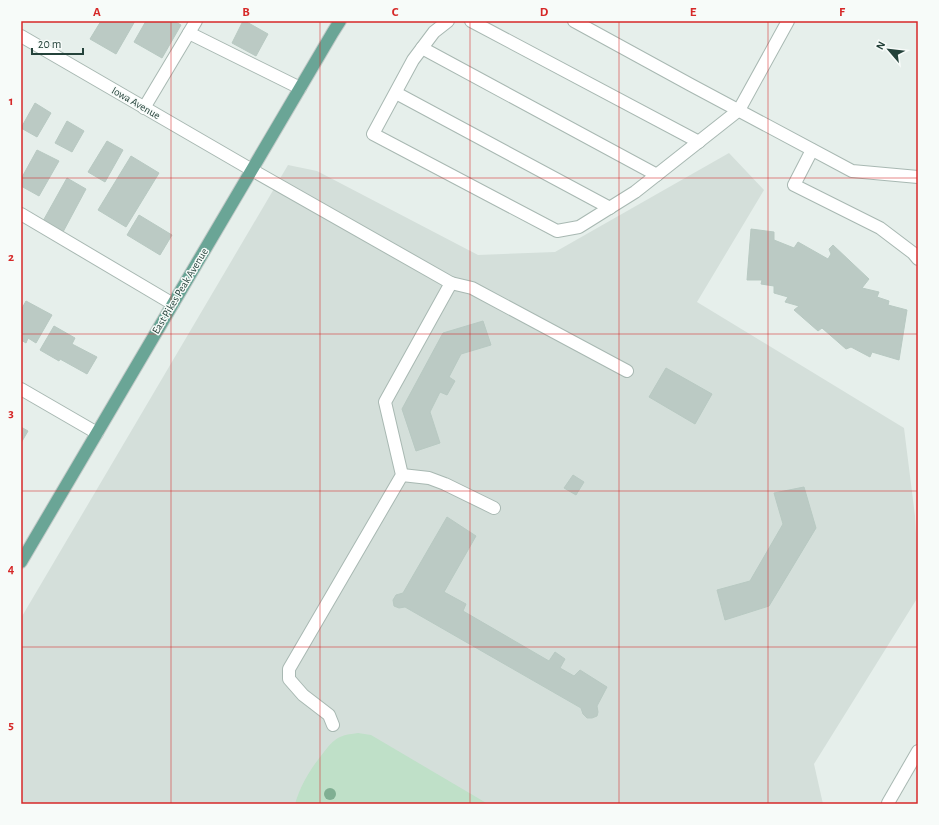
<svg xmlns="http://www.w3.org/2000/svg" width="939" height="825" font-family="'Alegreya Sans',sans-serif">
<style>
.built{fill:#d4dfda}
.green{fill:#bfe0c8}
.building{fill:#bbcac4;stroke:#b8c9c2}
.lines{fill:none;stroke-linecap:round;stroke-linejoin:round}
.minor-casing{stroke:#a8b8b2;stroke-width:14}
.major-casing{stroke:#c2cac8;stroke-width:14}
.minor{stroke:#fff;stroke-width:12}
.major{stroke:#6aa596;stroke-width:12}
.tree{fill:#80af93}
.grid{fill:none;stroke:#d62828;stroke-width:1;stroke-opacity:0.55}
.labels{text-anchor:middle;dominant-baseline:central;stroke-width:3;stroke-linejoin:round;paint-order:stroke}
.street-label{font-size:11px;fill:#24423a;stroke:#f7fbf9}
.neatline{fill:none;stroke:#d62828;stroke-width:1.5}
.grid-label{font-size:13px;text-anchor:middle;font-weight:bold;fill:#d62828}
</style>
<rect width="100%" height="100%" fill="#e6efeb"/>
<path class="built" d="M729,153L764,190L697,302L904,428L915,516L918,568V597L814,764L823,804H21V618L288,165L317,171L478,255L555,252Z"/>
<path class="green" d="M358,733L371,735L488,804H295C301,784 311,768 324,752C328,747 333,740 340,737C346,734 352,734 358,733Z"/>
<g class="building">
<path d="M101,21H135L116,54L90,39Z"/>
<path d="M146,21H174L181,25L162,58L134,42Z"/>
<path d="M243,21H245L268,34L256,56L232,43Z"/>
<path d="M35,103L51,113L37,137L21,128Z"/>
<path d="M67,121L84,131L72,152L55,143Z"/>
<path d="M107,141L123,150L105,182L88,172Z"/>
<path d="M37,150L59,161L39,196L21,186V179Z"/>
<path d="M131,156L159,173L126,227L98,210Z"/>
<path d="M67,178L86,189L63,232L43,221Z"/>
<path d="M139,215L172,235L160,255L127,235Z"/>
<path d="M751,229L774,232V240L794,248L798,242L828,259L831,254L829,249L833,245L869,279L862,288L879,292L877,297L889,301L888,305L907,310L899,360L872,352L870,357L851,347L846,349L822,328L818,331L794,310L799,306L785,302L788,297L774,293V286L761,284L762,280H747Z"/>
<path d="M26,301L52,315L36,343L28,338L26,343L21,340V310Z"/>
<path d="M483,321L491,345L461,354L449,377L455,381L447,395L440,392L430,412L440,443L416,451L402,409L443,333Z"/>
<path d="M54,326L75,338L72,344L97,357L87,374L60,359L59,361L40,350Z"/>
<path d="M666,368L712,394L695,424L649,397Z"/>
<path d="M21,427L28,431L21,443Z"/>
<path d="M573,475L584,482L576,495L564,488Z"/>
<path d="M804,487L816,528L769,606L725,620L717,590L750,581L783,524L774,493Z"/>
<path d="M447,517L476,536L444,592L466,604L463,611L549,661L555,652L565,659L560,668L574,676L580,670L607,687L597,706L598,712L597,716L592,718H587L583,714L581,708L405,607L399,608L394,606L393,600L396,595L403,593Z"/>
</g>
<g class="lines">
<defs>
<g id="minor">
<path d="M448,21L434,32L413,60L373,134L557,231L579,227L635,192L739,110L788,21"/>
<path d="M471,21L699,142"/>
<path d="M574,21L691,85L852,171L918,177"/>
<path d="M189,33L300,88"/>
<path d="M21,36L252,170L451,283L385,402L402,475L289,669V679L303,695L329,715L333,725"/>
<path d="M422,48L657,175"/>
<path d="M396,93L610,208"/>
<path d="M144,108L196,21"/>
<path d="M812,150L794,185L880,228L913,253L918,259"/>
<path d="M21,214L173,304"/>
<path d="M451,283L472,288L627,371"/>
<path d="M21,389L97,433"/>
<path d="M402,475L429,478L445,484L494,508"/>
<path d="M888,803L918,751"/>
</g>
<path id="major" d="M21,562L333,32L340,21"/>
</defs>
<use href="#minor" class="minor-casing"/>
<use href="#major" class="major-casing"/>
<use href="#minor" class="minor"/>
<use href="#major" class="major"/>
</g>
<circle class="tree" cx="330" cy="794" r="6"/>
<path class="grid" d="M171,21V804M320,21V804M470,21V804M619,21V804M768,21V804M21,178H918M21,334H918M21,491H918M21,647H918"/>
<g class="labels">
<g class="street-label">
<text transform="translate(136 103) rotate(30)">Iowa Avenue</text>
<text transform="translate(180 291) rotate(-59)">East Pikes Peak Avenue</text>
</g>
</g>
<rect width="939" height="825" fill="none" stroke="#f7fbf9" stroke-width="44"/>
<g transform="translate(889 50) rotate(298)" stroke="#f7fbf9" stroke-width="3" paint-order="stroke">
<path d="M0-3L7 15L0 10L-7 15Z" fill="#24423a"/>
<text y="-6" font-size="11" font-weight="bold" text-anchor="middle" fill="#24423a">N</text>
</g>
<path d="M32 48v6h51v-6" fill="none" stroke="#24423a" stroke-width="2"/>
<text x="38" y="48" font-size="12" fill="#24423a" stroke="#f7fbf9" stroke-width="3" paint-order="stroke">20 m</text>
<rect x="22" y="22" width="895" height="781" class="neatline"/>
<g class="grid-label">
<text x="97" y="16">A</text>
<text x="246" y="16">B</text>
<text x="395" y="16">C</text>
<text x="544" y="16">D</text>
<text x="693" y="16">E</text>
<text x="842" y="16">F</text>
<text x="11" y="105">1</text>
<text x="11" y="261">2</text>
<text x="11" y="417">3</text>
<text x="11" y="573">4</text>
<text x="11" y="729">5</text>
</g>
</svg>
